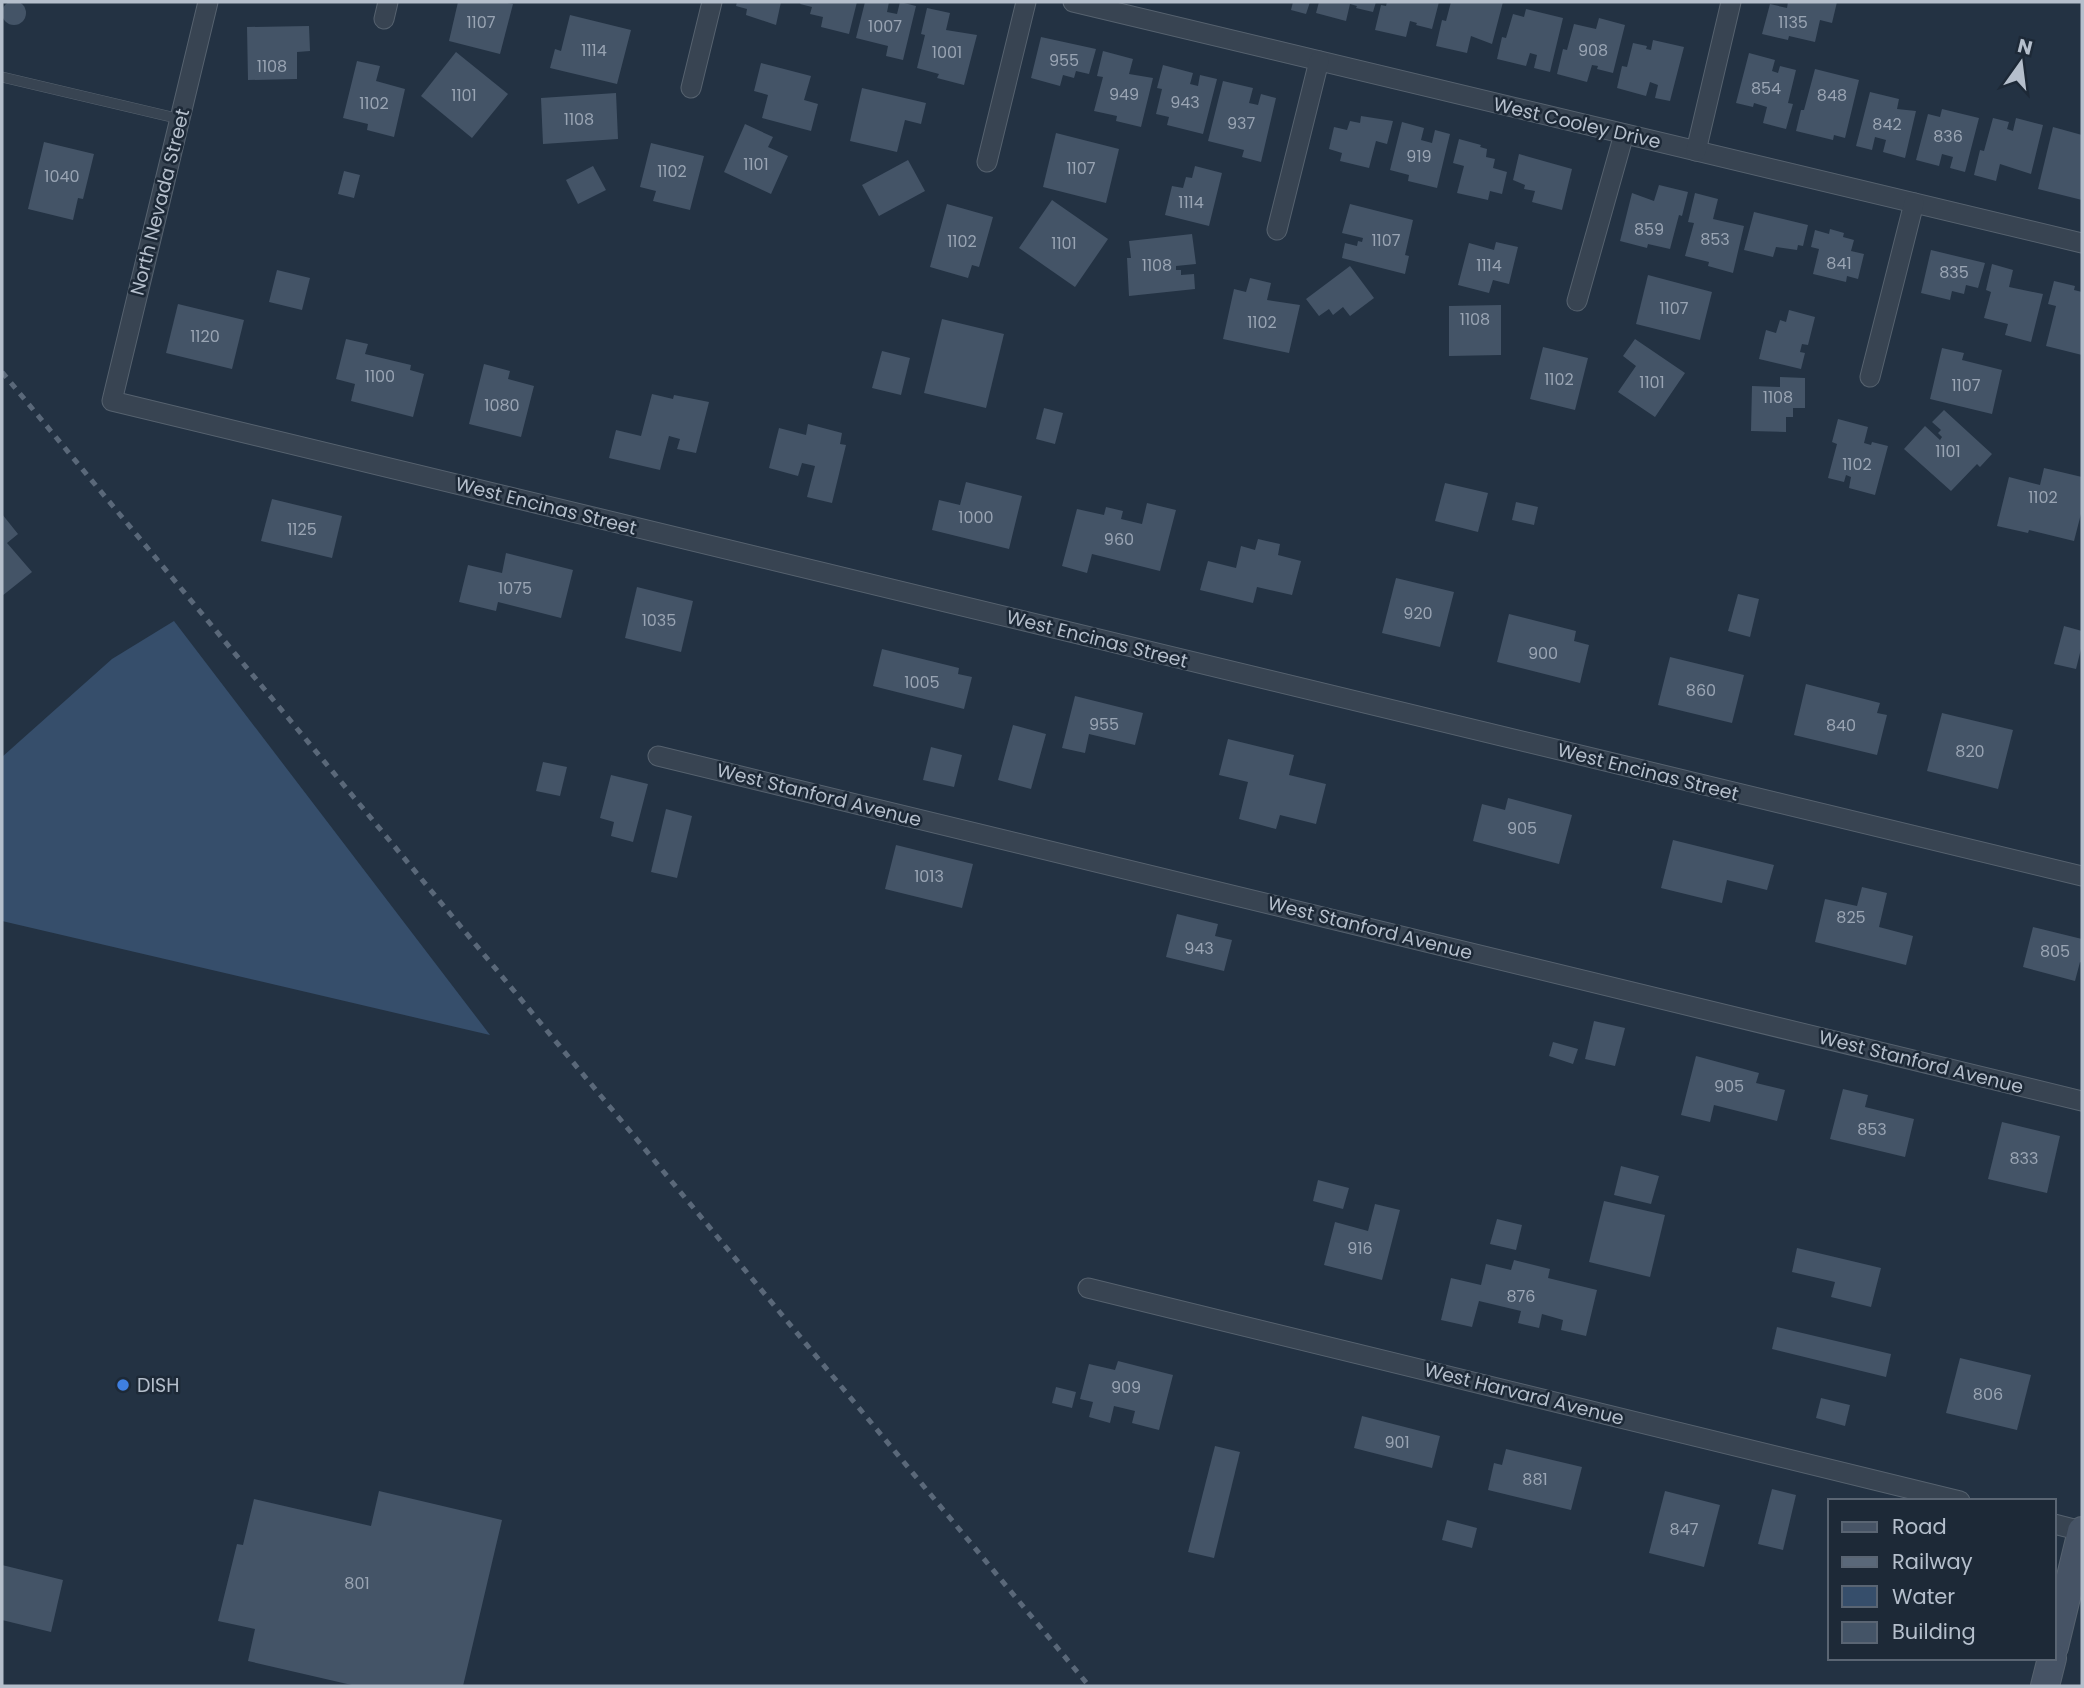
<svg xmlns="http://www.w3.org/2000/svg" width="2084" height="1688" font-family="Poppins,sans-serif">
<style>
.water{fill:#364e6b}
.building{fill:#445467}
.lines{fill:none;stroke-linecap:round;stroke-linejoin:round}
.lane-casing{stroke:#56626f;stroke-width:11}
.street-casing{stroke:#56626f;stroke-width:21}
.secondary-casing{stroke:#56626f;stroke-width:30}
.lane{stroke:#384452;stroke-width:10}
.street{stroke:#384452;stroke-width:19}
.secondary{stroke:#465365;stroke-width:28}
.rail{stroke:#5a6879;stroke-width:5;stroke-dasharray:7 7;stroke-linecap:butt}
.shop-dot{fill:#3f7fe0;stroke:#1d2937;stroke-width:2.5}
.labels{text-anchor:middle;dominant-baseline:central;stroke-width:5;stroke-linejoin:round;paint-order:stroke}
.number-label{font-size:16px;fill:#99a4b3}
.street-label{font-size:19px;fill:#b5bfcc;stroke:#1d2937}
.poi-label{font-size:19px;fill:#b5bfcc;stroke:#1d2937;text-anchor:start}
</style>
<rect width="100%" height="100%" fill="#233243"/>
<path class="water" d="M174,621L490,1035L2,921V757L112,659Z"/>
<g class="building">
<circle cx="14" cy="13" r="12"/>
<path d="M458,2H503L513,4L500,54L449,41Z"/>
<path d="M737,2H781L776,25L746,15L747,9L736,6Z"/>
<path d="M801,2H857L849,34L821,27L823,17L810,14L812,7L800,4Z"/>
<path d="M865,2H889L887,12L897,14L900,2L916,6L903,60L886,56L888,46L856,38Z"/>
<path d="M1293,2H1310L1306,14L1291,10Z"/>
<path d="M1319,2H1376L1373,12L1356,8L1357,6L1350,4L1346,21L1316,13Z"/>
<path d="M1387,2H1439L1432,29L1416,25L1417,23L1410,21L1406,37L1375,30L1381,5L1386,6Z"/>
<path d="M1451,2H1503L1492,44L1471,36L1467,53L1436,46L1442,20L1446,21Z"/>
<path d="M1788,2H1837L1832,23L1820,20L1815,42L1789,36L1788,40L1762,34L1770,4L1787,8Z"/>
<path d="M927,8L950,13L946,30L977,35L964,85L937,78L939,74L917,68L925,35L921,34Z"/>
<path d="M1526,9L1563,18L1550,72L1534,68L1537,55L1530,53L1526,66L1497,59L1502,37L1506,38L1513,14L1524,17Z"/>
<path d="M570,15L631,30L617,84L550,68L555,49L561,51Z"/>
<path d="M1599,18L1625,25L1613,73L1597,69L1598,66L1592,65L1587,82L1557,74L1563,49L1567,50L1574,24L1596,29Z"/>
<path d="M309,26L310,51L297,52V79L248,80L247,27Z"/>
<path d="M1041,37L1096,49L1089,74L1076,71L1074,78L1063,75L1060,86L1031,78Z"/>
<path d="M1653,40L1684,47L1670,101L1655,98L1658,85L1650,82L1646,96L1617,88L1622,66L1627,67L1633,43L1647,46L1646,49L1651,50Z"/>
<path d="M1103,51L1133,59L1129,74L1153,78L1141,127L1116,121L1117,116L1094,111L1103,77L1097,76Z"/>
<path d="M456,52L508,94L472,138L421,96Z"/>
<path d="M1749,53L1775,60L1772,71L1778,73L1780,66L1796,70L1788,103L1793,104L1786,129L1763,123L1767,107L1754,103L1753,107L1736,103Z"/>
<path d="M357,61L380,66L376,81L405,89L394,137L367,130L368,124L343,118Z"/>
<path d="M761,63L811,76L804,100L818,104L811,131L762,118L768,95L754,91Z"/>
<path d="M1163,65L1193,73L1190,84L1198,86L1200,75L1217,79L1203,134L1167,125L1169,117L1156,114L1162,89L1157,88Z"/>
<path d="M1815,69L1859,80L1845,138L1834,135L1833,140L1796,131L1801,110H1804Z"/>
<path d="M1223,81L1253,88L1249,103L1258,105L1261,94L1276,98L1261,162L1242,157L1244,150L1208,141Z"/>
<path d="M862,88L926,103L921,124L905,120L897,152L850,141Z"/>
<path d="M1870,92L1899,99L1897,109L1916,111L1905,158L1883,152L1886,140L1875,137L1872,150L1856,146Z"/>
<path d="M616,93L618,139L543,144L541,98Z"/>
<path d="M1942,109L1979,118L1965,172L1950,168L1953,157L1942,154L1939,166L1916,160L1928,114L1940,117Z"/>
<path d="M1361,116L1393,121L1387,144L1376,141L1369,168L1340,161L1342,153L1329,149L1334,127L1347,130L1350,121L1360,123Z"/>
<path d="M1993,118L2009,122L2007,129L2013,131L2016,118L2043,125L2031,174L2000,164L1996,181L1974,175L1980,150L1984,151Z"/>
<path d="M1402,122L1424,128L1421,140L1432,143L1435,130L1450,134L1437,188L1408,181L1409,175L1390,170Z"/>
<path d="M745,124L773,137L768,147L788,156L771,194L724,172Z"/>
<path d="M2053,127L2082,135V200L2038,189Z"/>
<path d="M1056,133L1119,149L1106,203L1043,187Z"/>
<path d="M1459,139L1481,145L1480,147L1487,149L1486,157L1495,159L1493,168L1507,172L1502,194L1490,191L1488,200L1457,193L1464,166L1453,163Z"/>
<path d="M44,142L94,154L83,199L78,198L73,220L28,209Z"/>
<path d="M651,143L704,156L690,210L653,201L656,191L640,187Z"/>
<path d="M1519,154L1572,169L1562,210L1532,202L1535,191L1524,189L1525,185L1513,180Z"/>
<path d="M908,160L925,191L879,216L862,185Z"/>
<path d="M593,166L606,190L578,204L566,180Z"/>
<path d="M1195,166L1222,173L1209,226L1165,215L1172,186L1183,188L1186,177L1192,178Z"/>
<path d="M344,171L360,175L354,198L338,194Z"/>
<path d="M1659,185L1688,192L1682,216L1679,215L1670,249L1648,244L1647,248L1620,241L1632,193L1654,201Z"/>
<path d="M1695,193L1718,199L1713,219L1744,226L1733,273L1708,266L1709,262L1685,256L1694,223L1688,222Z"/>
<path d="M1052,200L1108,239L1075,287L1019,248Z"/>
<path d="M947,204L993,217L979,267L972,265L968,278L930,267Z"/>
<path d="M1350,204L1413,220L1405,255L1409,256L1405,274L1342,258L1345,243L1357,246L1358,241L1362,242L1363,238L1342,233Z"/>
<path d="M1754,212L1808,225L1803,246L1798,245L1797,250L1776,247L1773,257L1744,250Z"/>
<path d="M1830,229L1844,233L1843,237L1854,240L1851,251L1864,254L1858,279L1847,276L1846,282L1813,274L1819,249L1811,247L1815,230L1829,234Z"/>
<path d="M1192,234L1196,264L1176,266V270H1181V275L1194,274L1195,289L1129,296L1127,258H1131L1129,241Z"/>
<path d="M1496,242L1518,247L1509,284L1493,280L1489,293L1458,285L1469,243L1494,250Z"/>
<path d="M1931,250L1985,263L1978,288L1966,285L1964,294L1952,291L1950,300L1921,293Z"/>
<path d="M1992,264L2013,270L2009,287L2043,294L2031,342L2005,335L2008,324L1984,318L1991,292L1986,290Z"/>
<path d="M1350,266L1374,298L1350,316L1343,307L1333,315L1329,309L1319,316L1306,299Z"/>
<path d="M277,270L310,278L302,310L269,302Z"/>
<path d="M1648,275L1712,292L1700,340L1636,324Z"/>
<path d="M1250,278L1271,283L1267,300L1300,305L1289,353L1223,339L1234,289L1246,292Z"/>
<path d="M2054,281L2075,286L2074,290L2082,292V355L2046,346L2056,306L2048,304Z"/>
<path d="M178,304L244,320L232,369L166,353Z"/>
<path d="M1501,305V355L1449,356V306Z"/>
<path d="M1789,310L1815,317L1808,345L1802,344L1800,352L1805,353L1801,369L1759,359L1766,330L1776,333L1780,320L1786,322Z"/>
<path d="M942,319L1004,334L986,408L924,393Z"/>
<path d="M346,339L368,344L365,354L411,365L410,370L424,374L413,417L351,401L355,384L336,379Z"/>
<path d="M1635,339L1685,373L1655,417L1618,392L1636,366L1623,356Z"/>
<path d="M1543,347L1588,358L1575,410L1530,399Z"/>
<path d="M1942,348L1964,353L1962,360L2002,370L1992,414L1930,399Z"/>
<path d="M882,351L910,358L901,395L872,388Z"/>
<path d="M484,364L510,371L508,379L534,386L521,437L469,424Z"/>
<path d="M1780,377L1805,378V408H1793V417H1786V432L1751,431L1752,386L1780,387Z"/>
<path d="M652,394L673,399L674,395L709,402L696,453L677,449L680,439L669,436L660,470L609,458L616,430L641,436Z"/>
<path d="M1044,408L1063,413L1055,444L1036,439Z"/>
<path d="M1944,410L1992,454L1980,467L1977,464L1951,491L1904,449L1925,426L1940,440L1942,437L1938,433L1941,430L1932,422Z"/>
<path d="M1838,419L1868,427L1864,443L1871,445L1872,442L1888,446L1875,495L1849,488L1851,477L1846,475L1844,482L1828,478L1837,444L1832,442Z"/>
<path d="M808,424L842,433L840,444L846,445L832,503L807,497L815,466L802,463L798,476L769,468L779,428L806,435Z"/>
<path d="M2044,468L2082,477V510L2074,541L2029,530L2028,533L1997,526L2009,477L2040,485Z"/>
<path d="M966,482L1022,496L1009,549L932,530L939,500L960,505Z"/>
<path d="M1445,483L1488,493L1478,532L1435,521Z"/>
<path d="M272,499L342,516L332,558L261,541Z"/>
<path d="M1516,502L1538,507L1534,525L1512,520Z"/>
<path d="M1147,503L1176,510L1160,571L1092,554L1087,573L1062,566L1077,509L1104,515L1106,507L1123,511L1121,519L1142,524Z"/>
<path d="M2,514L18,534L7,543L32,572L2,596Z"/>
<path d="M1258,539L1280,544L1278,555L1301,561L1292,595L1257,587L1253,603L1200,590L1208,561L1236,568L1241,546L1255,550Z"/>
<path d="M506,553L573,570L561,618L498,602L496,611L459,602L468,565L502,573Z"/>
<path d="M1396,578L1454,592L1440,647L1382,633Z"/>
<path d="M637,587L693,601L681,652L625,638Z"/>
<path d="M1738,594L1759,599L1750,637L1728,631Z"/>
<path d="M1509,614L1576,631L1574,641L1589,645L1580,683L1497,662Z"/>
<path d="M2064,626L2082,631V645L2076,669L2054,664Z"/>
<path d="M882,649L959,668L958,674L972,677L964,709L873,686Z"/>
<path d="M1670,657L1744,675L1732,723L1658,705Z"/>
<path d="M1806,684L1880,703L1877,713L1887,715L1877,755L1794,735Z"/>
<path d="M1075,696L1143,713L1135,745L1089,734L1085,753L1062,748Z"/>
<path d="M1942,713L2013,730L1998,789L1927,771Z"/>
<path d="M1013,725L1046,734L1031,789L998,780Z"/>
<path d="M1228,739L1294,755L1289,775L1326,784L1316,824L1280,815L1276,829L1239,819L1248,782L1219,775Z"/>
<path d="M931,747L962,755L954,787L923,780Z"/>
<path d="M543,762L567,767L560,796L536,791Z"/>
<path d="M611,775L648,784L633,842L611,836L614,822L600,818Z"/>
<path d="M1508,798L1572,815L1559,864L1473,841L1482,804L1505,810Z"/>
<path d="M666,809L692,816L677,878L651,872Z"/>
<path d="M1673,840L1774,865L1767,890L1727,880L1722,903L1661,888Z"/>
<path d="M896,845L973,864L962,908L885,889Z"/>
<path d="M1862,887L1887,893L1879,927L1913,936L1906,965L1815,942L1825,899L1857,906Z"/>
<path d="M1177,914L1218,924L1215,936L1232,940L1224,971L1166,957Z"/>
<path d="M2033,927L2082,939V963L2080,962L2075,981L2023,967Z"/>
<path d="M1594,1021L1625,1028L1615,1066L1585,1059Z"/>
<path d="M1553,1042L1578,1049L1573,1064L1549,1056Z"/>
<path d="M1696,1056L1759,1073L1756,1083L1785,1090L1777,1121L1714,1105L1710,1122L1681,1115Z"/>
<path d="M1843,1089L1868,1095L1865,1107L1914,1119L1905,1157L1830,1139Z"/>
<path d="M2002,1122L2060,1136L2047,1193L1988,1179Z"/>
<path d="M1621,1166L1659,1176L1651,1204L1614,1195Z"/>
<path d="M1318,1180L1349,1188L1343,1209L1313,1201Z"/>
<path d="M1604,1201L1665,1215L1650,1277L1589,1262Z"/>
<path d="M1375,1204L1400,1210L1382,1280L1324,1265L1335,1222L1368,1231Z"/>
<path d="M1497,1219L1522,1225L1516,1250L1490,1244Z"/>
<path d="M1797,1248L1881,1268L1871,1307L1831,1297L1835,1282L1792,1272Z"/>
<path d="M1514,1260L1550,1269L1548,1278L1597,1290L1586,1336L1561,1330L1563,1320L1542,1314L1539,1328L1518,1323L1521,1311L1479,1301L1472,1327L1441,1320L1451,1278L1481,1285L1486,1264L1511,1270Z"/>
<path d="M1777,1327L1891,1354L1886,1377L1772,1349Z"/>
<path d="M1960,1358L2031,1375L2017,1430L1946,1413Z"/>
<path d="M1118,1361L1173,1375L1159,1430L1132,1423L1135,1411L1114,1406L1110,1423L1089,1417L1093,1402L1080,1399L1089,1364L1115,1370Z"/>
<path d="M1056,1387L1076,1392L1072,1408L1052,1403Z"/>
<path d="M1821,1398L1850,1405L1845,1426L1816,1418Z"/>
<path d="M1362,1416L1440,1436L1432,1468L1354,1448Z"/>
<path d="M1215,1446L1240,1452L1214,1558L1188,1552Z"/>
<path d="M1506,1449L1582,1467L1571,1510L1488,1490L1494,1463L1502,1465Z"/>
<path d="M1772,1489L1796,1495L1783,1550L1758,1544Z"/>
<path d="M379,1491L502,1520L463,1686H356L248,1661L255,1629L218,1621L237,1544L243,1545L254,1499L371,1526Z"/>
<path d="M1665,1491L1720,1505L1704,1567L1649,1553Z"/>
<path d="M1447,1520L1477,1528L1472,1548L1442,1540Z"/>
<path d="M2,1565L63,1580L51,1632L2,1620Z"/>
</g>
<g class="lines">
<defs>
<path id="lane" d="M2,77L180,119"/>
<g id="street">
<path d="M208,2L112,401L2082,876"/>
<path d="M1073,2L2082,243"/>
<path d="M384,19L388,2"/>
<path d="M691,88L712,2"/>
<path d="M1696,151L1731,2"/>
<path d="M987,162L1026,2"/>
<path d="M1277,230L1319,61"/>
<path d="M1577,301L1624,134"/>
<path d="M1870,377L1914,203"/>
<path d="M658,756L2082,1101"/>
<path d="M1088,1288L1960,1501"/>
<path d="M2054,1524L2082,1531"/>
</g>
<g id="secondary">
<path d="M2054,1647L2082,1531"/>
<path d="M2045,1686L2052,1658"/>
</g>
</defs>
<use href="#lane" class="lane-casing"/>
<use href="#street" class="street-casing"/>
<use href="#secondary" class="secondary-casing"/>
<use href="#lane" class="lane"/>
<use href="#street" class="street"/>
<use href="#secondary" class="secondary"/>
<path class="rail" d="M2,372L1089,1686"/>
</g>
<circle class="shop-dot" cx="123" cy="1385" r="7"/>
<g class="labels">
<g class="number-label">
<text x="481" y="22">1107</text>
<text x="1793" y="22">1135</text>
<text x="885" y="26">1007</text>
<text x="594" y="50">1114</text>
<text x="1593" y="50">908</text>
<text x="947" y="52">1001</text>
<text x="1064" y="60">955</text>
<text x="272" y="66">1108</text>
<text x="1766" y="88">854</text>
<text x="1124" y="94">949</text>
<text x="464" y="95">1101</text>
<text x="1832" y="95">848</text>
<text x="1185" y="102">943</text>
<text x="374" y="103">1102</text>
<text x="579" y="119">1108</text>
<text x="1241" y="123">937</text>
<text x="1887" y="124">842</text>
<text x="1948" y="136">836</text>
<text x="1419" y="156">919</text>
<text x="756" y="164">1101</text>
<text x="1081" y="168">1107</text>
<text x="672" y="171">1102</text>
<text x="62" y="176">1040</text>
<text x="1191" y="202">1114</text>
<text x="1649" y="229">859</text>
<text x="1715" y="239">853</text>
<text x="1386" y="240">1107</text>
<text x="962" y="241">1102</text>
<text x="1064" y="243">1101</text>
<text x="1839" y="263">841</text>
<text x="1157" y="265">1108</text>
<text x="1489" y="265">1114</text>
<text x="1954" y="272">835</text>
<text x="1674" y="308">1107</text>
<text x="1475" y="319">1108</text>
<text x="1262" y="322">1102</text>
<text x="205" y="336">1120</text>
<text x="380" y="376">1100</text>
<text x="1559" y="379">1102</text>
<text x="1652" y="382">1101</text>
<text x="1966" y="385">1107</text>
<text x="1778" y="397">1108</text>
<text x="502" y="405">1080</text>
<text x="1948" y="451">1101</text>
<text x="1857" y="464">1102</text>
<text x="2043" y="497">1102</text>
<text x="976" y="517">1000</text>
<text x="302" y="529">1125</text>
<text x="1119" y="539">960</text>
<text x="515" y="588">1075</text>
<text x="1418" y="613">920</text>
<text x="659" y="620">1035</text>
<text x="1543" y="653">900</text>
<text x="922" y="682">1005</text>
<text x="1701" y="690">860</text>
<text x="1104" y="724">955</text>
<text x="1841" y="725">840</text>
<text x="1970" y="751">820</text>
<text x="1522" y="828">905</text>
<text x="929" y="876">1013</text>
<text x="1851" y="917">825</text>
<text x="1199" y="948">943</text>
<text x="2055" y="951">805</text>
<text x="1729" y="1086">905</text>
<text x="1872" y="1129">853</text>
<text x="2024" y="1158">833</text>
<text x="1360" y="1248">916</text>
<text x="1521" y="1296">876</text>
<text x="1126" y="1387">909</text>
<text x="1988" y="1394">806</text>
<text x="1397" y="1442">901</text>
<text x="1535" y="1479">881</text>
<text x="1684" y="1529">847</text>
<text x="357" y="1583">801</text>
</g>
<g class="street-label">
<text transform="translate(1577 123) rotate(13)">West Cooley Drive</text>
<text transform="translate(160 202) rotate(-76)">North Nevada Street</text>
<text transform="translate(546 506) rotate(14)">West Encinas Street</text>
<text transform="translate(1097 639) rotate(14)">West Encinas Street</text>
<text transform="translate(1648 772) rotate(14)">West Encinas Street</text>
<text transform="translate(819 795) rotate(14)">West Stanford Avenue</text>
<text transform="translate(1370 928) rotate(14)">West Stanford Avenue</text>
<text transform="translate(1921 1062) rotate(14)">West Stanford Avenue</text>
<text transform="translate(1524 1394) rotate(14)">West Harvard Avenue</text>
</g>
<g class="poi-label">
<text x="137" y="1385">DISH</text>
</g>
</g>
<rect width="2084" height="1688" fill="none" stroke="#b5bfcc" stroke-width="7"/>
<rect x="1828" y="1499" width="228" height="161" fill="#1d2937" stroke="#5a6573" stroke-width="2"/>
<rect x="1842" y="1522" width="35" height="10" fill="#465365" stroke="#5a6573" stroke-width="2"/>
<text x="1892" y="1534" font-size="21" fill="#b5bfcc">Road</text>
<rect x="1842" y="1557" width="35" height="10" fill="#5a6879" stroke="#5a6573" stroke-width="2"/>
<text x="1892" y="1569" font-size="21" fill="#b5bfcc">Railway</text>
<rect x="1842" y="1586" width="35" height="21" fill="#364e6b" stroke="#5a6573" stroke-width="2"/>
<text x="1892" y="1604" font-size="21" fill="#b5bfcc">Water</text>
<rect x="1842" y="1622" width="35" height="21" fill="#445467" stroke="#5a6573" stroke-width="2"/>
<text x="1892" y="1639" font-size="21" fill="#b5bfcc">Building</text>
<g transform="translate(2021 63) rotate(14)" stroke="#1d2937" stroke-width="5" paint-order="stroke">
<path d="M0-5L12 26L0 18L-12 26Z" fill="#b5bfcc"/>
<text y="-10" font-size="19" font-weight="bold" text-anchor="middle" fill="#b5bfcc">N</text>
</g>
</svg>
